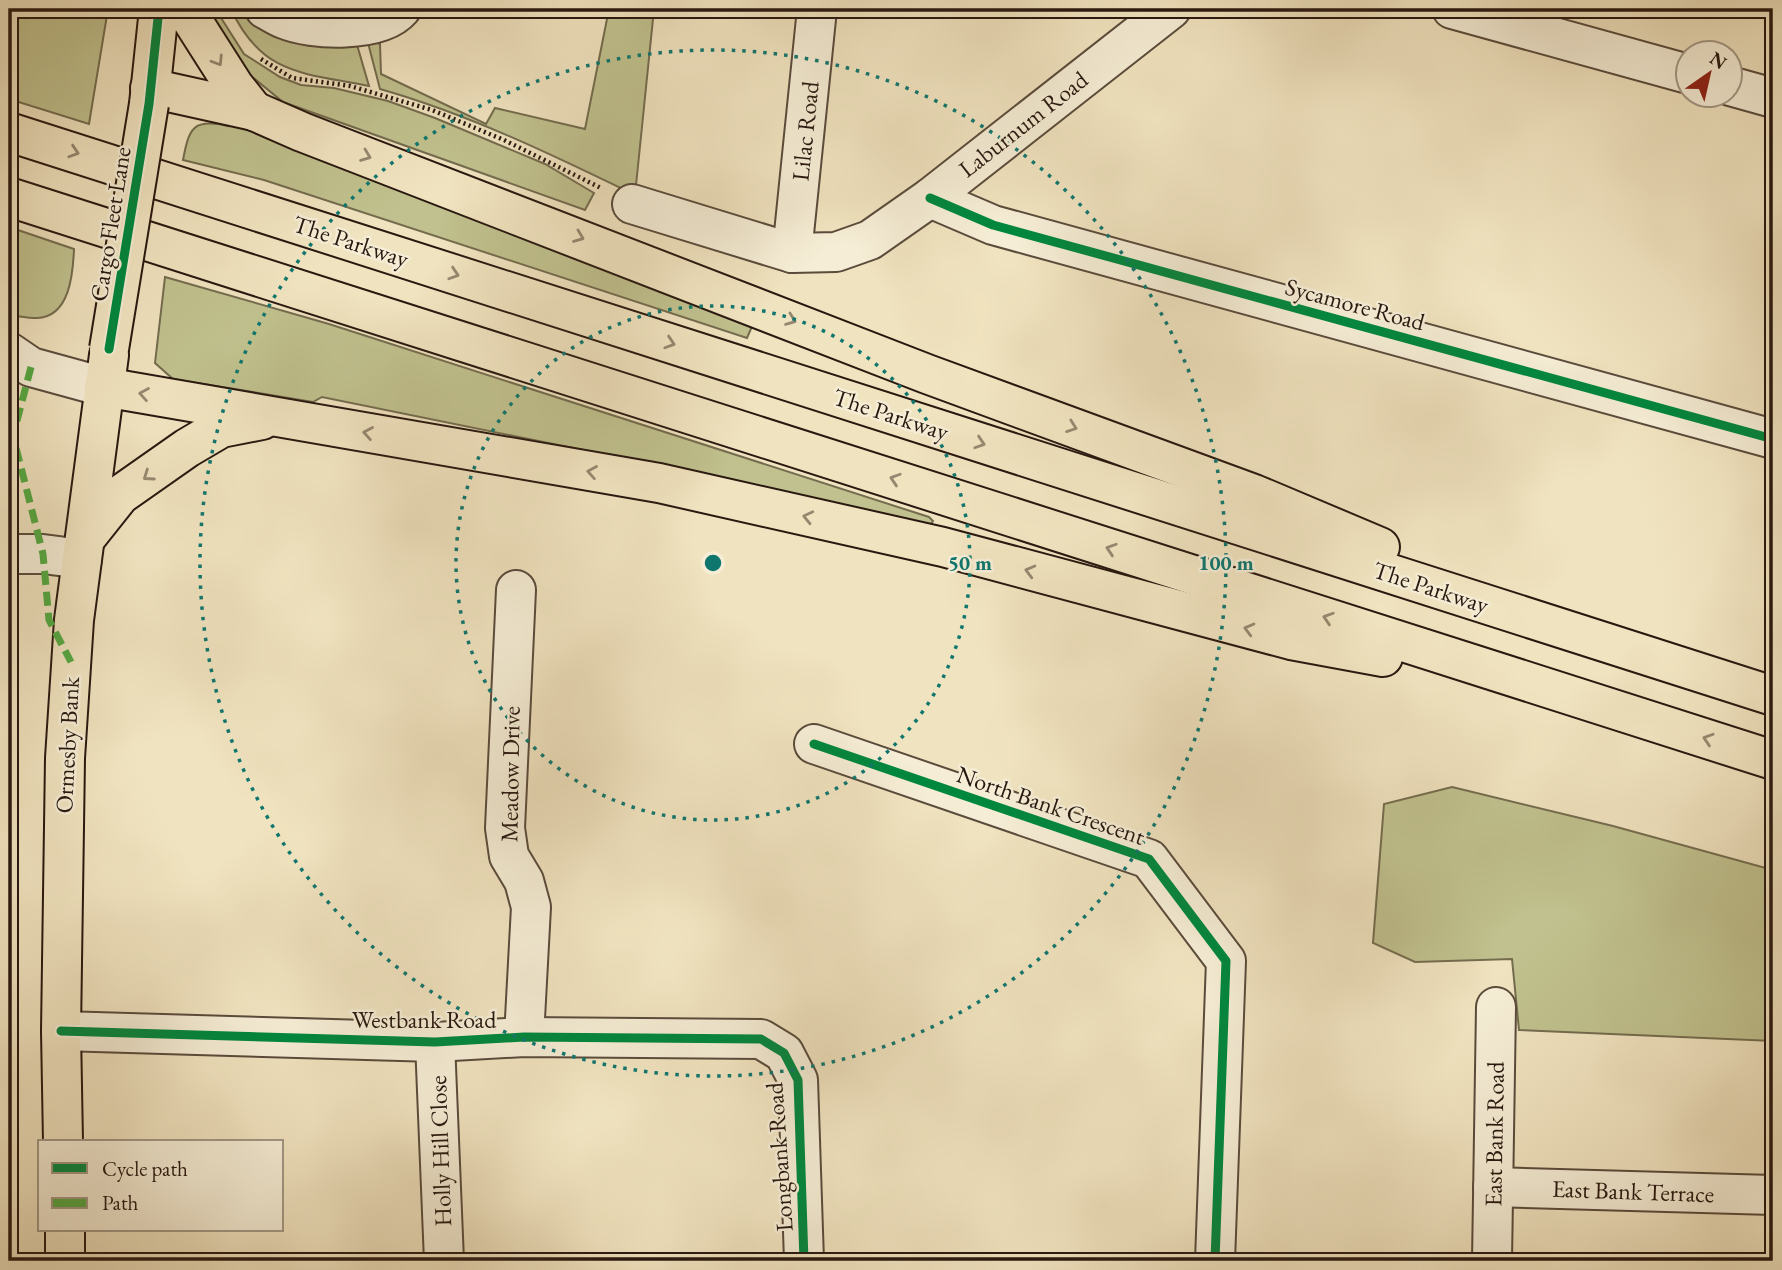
<svg xmlns="http://www.w3.org/2000/svg" width="1782" height="1270" font-family="'EB Garamond',serif">
<style>
.green{fill:#c0c18e;stroke:#746c4f;stroke-width:2}
.lines{fill:none;stroke-linecap:round;stroke-linejoin:round}
.minor-casing{stroke:#5a4b3c;stroke-width:42}
.major-casing{stroke:#281810;stroke-width:42}
.highway-casing{stroke:#281810;stroke-width:42}
.path{stroke:#281810;stroke-width:4.5;stroke-dasharray:2 3.5;stroke-linecap:butt}
.minor{stroke:#f5edd5;stroke-width:38}
.major{stroke:#f0e3bf;stroke-width:38}
.highway{stroke:#f0e3bf;stroke-width:38}
.major-bridge-casing{stroke:#281810;stroke-width:42;stroke-linecap:butt}
.major-bridge{stroke:#f0e3bf;stroke-width:38}
.quiet{stroke:#53a942;stroke-width:7;stroke-dasharray:14 7;stroke-linecap:butt}
.cycleway-casing{stroke:#f5edd5;stroke-width:13}
.cycleway{stroke:#00873e;stroke-width:9}
.oneway{stroke:#968870}
.ring{fill:none;stroke:#0f766e;stroke-width:3.5;stroke-dasharray:3.5 7}
.labels{text-anchor:middle;dominant-baseline:central;stroke-width:5;stroke-linejoin:round;paint-order:stroke}
.street-label{font-size:24px;fill:#281810;stroke:#f5edd5}
.centre{fill:#0f766e;stroke:#f5edd5;stroke-width:3.5}
.ring-label{font-size:21px;text-anchor:middle;font-weight:bold;fill:#0f766e;stroke:#f5edd5;stroke-width:5;stroke-linejoin:round;paint-order:stroke}
</style>
<rect width="100%" height="100%" fill="#f0e3bf"/>
<filter id="stains"><feTurbulence type="fractalNoise" baseFrequency=".00286" numOctaves="4"/><feColorMatrix values="0 0 0 0 .2 0 0 0 0 .09 0 0 0 0 .02 0 0 0 .5 -.17"/></filter>
<radialGradient id="worn" r=".72"><stop offset=".6" stop-color="#630" stop-opacity="0"/><stop offset="1" stop-color="#630" stop-opacity=".3"/></radialGradient>
<g class="green">
<path d="M9,9H108L89,124L9,99Z"/>
<path d="M231,9H242L253,20L355,38L369,86C305,73 262,76 231,9Z"/>
<path d="M609,9H654L635,195C553,155 468,114 380,89L367,39L380,44L381,74L486,124L495,108L585,129Z"/>
<path d="M216,10L244,54L280,77L301,85L334,88L388,101L435,118L545,164L594,193L585,210L283,102L240,67L210,21L212,12Z"/>
<path d="M232,120L753,324L747,338L264,180L183,160C189,128 193,118 228,126Z"/>
<path d="M9,227L74,249C73,273 70,317 37,318C28,318 18,316 9,315Z"/>
<path d="M165,277L329,324L929,517L933,521L930,525L681,470L322,397L313,402L173,379L155,363Z"/>
<path d="M1452,787L1613,826L1773,870V1041L1519,1030L1512,959L1415,962L1373,943L1384,804Z"/>
</g>
<g class="lines">
<defs>
<g id="minor">
<path d="M265,9C271,12 278,17 284,19C312,31 380,33 401,9"/>
<path d="M1452,9L1688,74"/>
<path d="M1730,86L1773,98"/>
<path d="M930,198L993,225L1773,439"/>
<path d="M632,204L792,253L836,252L870,240L930,198L1171,9"/>
<path d="M792,253L817,9"/>
<path d="M9,352L31,367L104,387"/>
<path d="M9,554H43L82,559"/>
<path d="M516,590L505,828L509,856L524,881L531,907L524,1037"/>
<path d="M814,744L1149,859L1226,961L1215,1261"/>
<path d="M61,1031L435,1042L524,1037L761,1039L784,1053L798,1080L804,1261"/>
<path d="M435,1042L444,1261"/>
<path d="M1493,1187L1773,1195"/>
<path d="M1492,1261L1496,1007"/>
</g>
<g id="major">
<path d="M149,104L159,9"/>
<path d="M63,1142L61,1031L65,758L74,620L109,355"/>
<path d="M65,1230V1261"/>
</g>
<g id="highway">
<path d="M185,9L234,86L254,111"/>
<path d="M150,88L254,111L302,132L927,374L1254,494L1380,547"/>
<path d="M9,132L1773,696"/>
<path d="M9,197L1773,760"/>
<path d="M104,387L659,483L943,547L1291,640L1383,657"/>
<path d="M85,539L120,495L187,448L221,428L262,420"/>
</g>
</defs>
<use href="#minor" class="minor-casing"/>
<use href="#major" class="major-casing"/>
<use href="#highway" class="highway-casing"/>
<path class="path" d="M261,59L292,78L350,86L432,110L504,140L601,188"/>
<use href="#minor" class="minor"/>
<use href="#major" class="major"/>
<use href="#highway" class="highway"/>
<defs>
<path id="major-bridge" d="M109,349L149,104"/>
</defs>
<use href="#major-bridge" class="major-bridge-casing"/>
<use href="#major-bridge" class="major-bridge"/>
<path class="quiet" d="M31,367L13,436L43,554L49,620L71,662"/>
<defs>
<g id="cycleway">
<path d="M930,198L993,225L1773,439"/>
<path d="M109,349L149,104L159,9"/>
<path d="M814,744L1149,859L1226,961L1215,1261"/>
<path d="M61,1031L435,1042L524,1037L761,1039L784,1053L798,1080L804,1261"/>
</g>
</defs>
<use href="#cycleway" class="cycleway-casing"/>
<use href="#cycleway" class="cycleway"/>
</g>
<defs><path id="oneway-chevron" d="M-2-3.5L2.5 0L-2 3.5" fill="none" stroke-width="1.6" stroke-linecap="round" stroke-linejoin="round" transform="scale(1.75)"/></defs>
<g class="oneway">
<use href="#oneway-chevron" transform="translate(218 61) rotate(58)"/>
<use href="#oneway-chevron" transform="translate(74 152) rotate(18)"/>
<use href="#oneway-chevron" transform="translate(366 156) rotate(21)"/>
<use href="#oneway-chevron" transform="translate(579 237) rotate(21)"/>
<use href="#oneway-chevron" transform="translate(454 274) rotate(18)"/>
<use href="#oneway-chevron" transform="translate(791 320) rotate(21)"/>
<use href="#oneway-chevron" transform="translate(670 343) rotate(18)"/>
<use href="#oneway-chevron" transform="translate(144 394) rotate(-170)"/>
<use href="#oneway-chevron" transform="translate(1072 427) rotate(20)"/>
<use href="#oneway-chevron" transform="translate(368 433) rotate(-170)"/>
<use href="#oneway-chevron" transform="translate(980 443) rotate(18)"/>
<use href="#oneway-chevron" transform="translate(592 472) rotate(-170)"/>
<use href="#oneway-chevron" transform="translate(148 476) rotate(145)"/>
<use href="#oneway-chevron" transform="translate(895 479) rotate(-162)"/>
<use href="#oneway-chevron" transform="translate(808 517) rotate(-167)"/>
<use href="#oneway-chevron" transform="translate(1111 549) rotate(-162)"/>
<use href="#oneway-chevron" transform="translate(1030 571) rotate(-165)"/>
<use href="#oneway-chevron" transform="translate(1328 618) rotate(-162)"/>
<use href="#oneway-chevron" transform="translate(1249 629) rotate(-165)"/>
<use href="#oneway-chevron" transform="translate(1708 739) rotate(-162)"/>
</g>
<g class="ring">
<circle cx="713" cy="563" r="257"/>
<circle cx="713" cy="563" r="513"/>
</g>
<g class="labels">
<g class="street-label">
<text transform="translate(1023 124) rotate(-38)">Laburnum Road</text>
<text transform="translate(805 131) rotate(-84)">Lilac Road</text>
<text transform="translate(110 224) rotate(-81)">Cargo Fleet Lane</text>
<text transform="translate(351 241) rotate(18)">The Parkway</text>
<text transform="translate(1355 304) rotate(15)">Sycamore Road</text>
<text transform="translate(891 414) rotate(18)">The Parkway</text>
<text transform="translate(1431 587) rotate(18)">The Parkway</text>
<text transform="translate(67 745) rotate(-87)">Ormesby Bank</text>
<text transform="translate(510 774) rotate(-89)">Meadow Drive</text>
<text transform="translate(1051 805) rotate(19)">North Bank Crescent</text>
<text x="424" y="1019">Westbank Road</text>
<text transform="translate(1494 1134) rotate(-89)">East Bank Road</text>
<text transform="translate(440 1151) rotate(-92)">Holly Hill Close</text>
<text transform="translate(779 1157) rotate(-94)">Longbank Road</text>
<text transform="translate(1633 1191) rotate(2)">East Bank Terrace</text>
</g>
</g>
<circle cx="713" cy="563" r="10" class="centre"/>
<g class="ring-label">
<text x="970" y="570">50 m</text>
<text x="1226" y="570">100 m</text>
</g>
<rect width="1782" height="1270" fill="none" stroke="#f0e3bf" stroke-width="35"/>
<rect x="10" y="10" width="1761" height="1249" fill="none" stroke="#281810" stroke-width="3.5"/>
<rect x="18" y="18" width="1747" height="1235" fill="none" stroke="#281810" stroke-width="2"/>
<rect x="38" y="1140" width="245" height="91" fill="#f5edd5" stroke="#a39886" stroke-width="2"/>
<rect x="52" y="1163" width="35" height="10" fill="#00873e" stroke="#a39886" stroke-width="2"/>
<text x="102" y="1176" font-size="21" fill="#281810">Cycle path</text>
<rect x="52" y="1198" width="35" height="10" fill="#53a942" stroke="#a39886" stroke-width="2"/>
<text x="102" y="1210" font-size="21" fill="#281810">Path</text>
<g transform="translate(1709 74) rotate(34)"><circle r="33" fill="#f5edd5" stroke="#a39886" stroke-width="2"/>
<path d="M0-5L12 26L0 18L-12 26Z" fill="#8f2418"/>
<text y="-10" font-size="19" font-weight="bold" text-anchor="middle" fill="#281810">N</text>
</g>
<rect width="100%" height="100%" filter="url(#stains)"/>
<rect width="100%" height="100%" fill="url(#worn)"/>
</svg>
